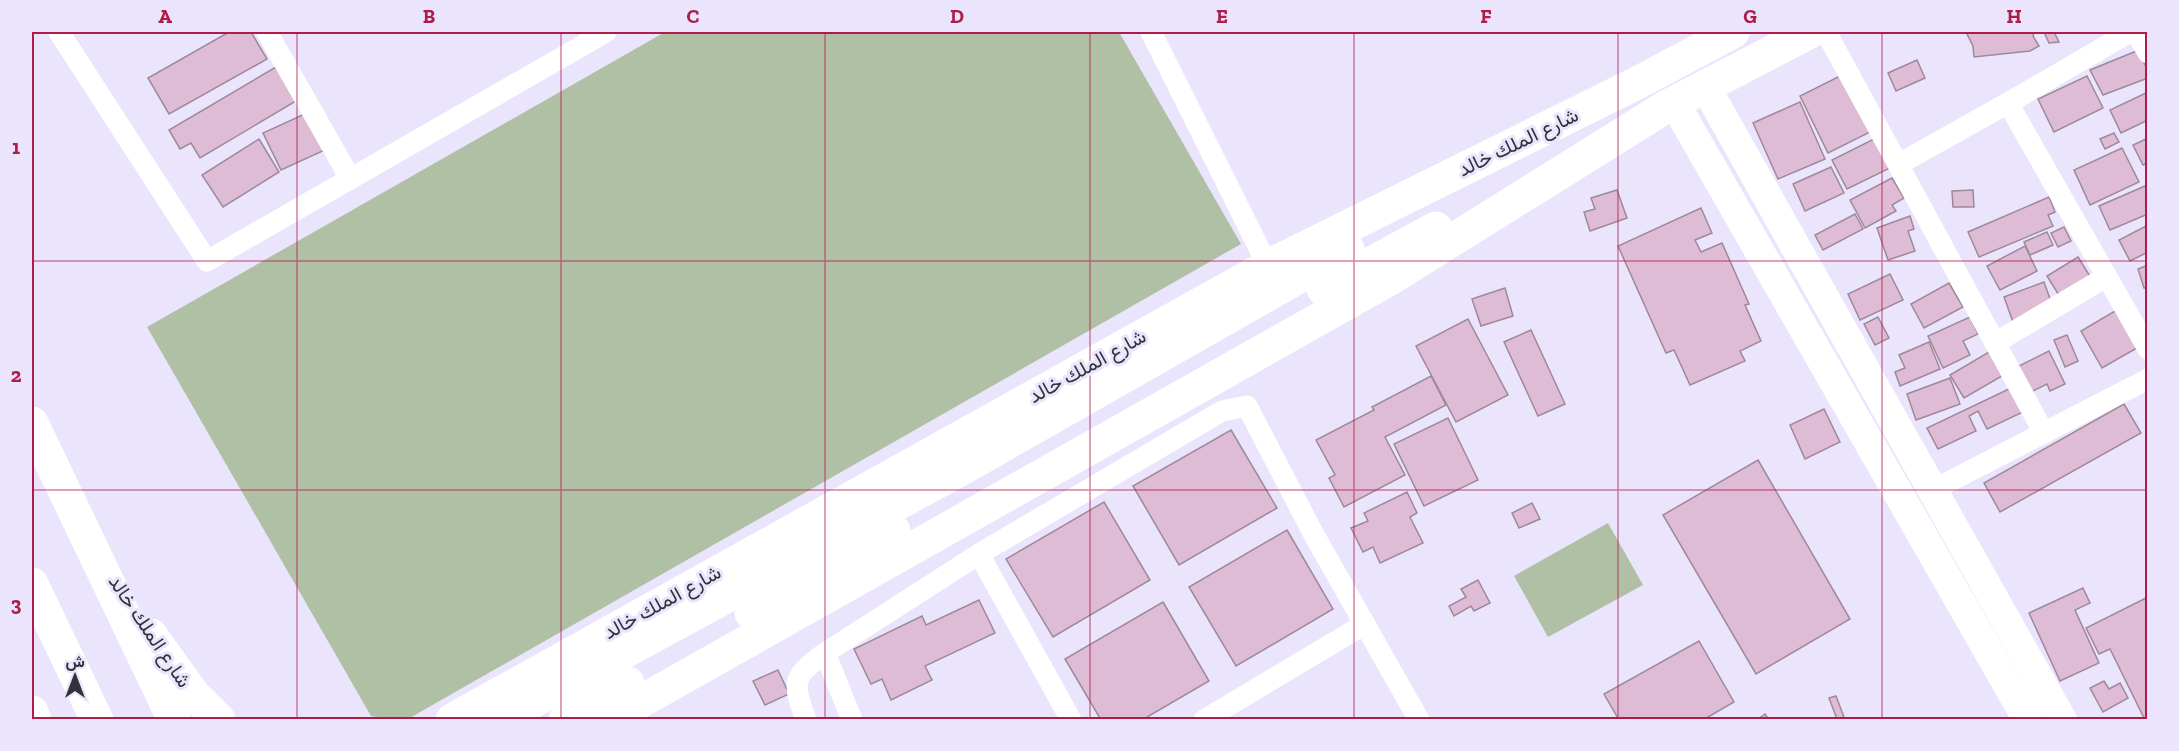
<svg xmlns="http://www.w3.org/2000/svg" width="2179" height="751" font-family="'Zilla Slab',Vazirmatn,serif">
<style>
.green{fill:#b0c0a5}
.building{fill:#dfbcd5;stroke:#9e8998;stroke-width:1.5}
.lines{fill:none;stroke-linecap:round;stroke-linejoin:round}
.street{stroke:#fff;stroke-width:21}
.secondary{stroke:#fff;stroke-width:30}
.primary{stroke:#fff;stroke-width:33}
.highway{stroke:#fff;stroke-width:33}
.grid{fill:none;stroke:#af1c48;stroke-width:1.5;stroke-opacity:0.55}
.labels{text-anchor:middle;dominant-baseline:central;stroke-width:6;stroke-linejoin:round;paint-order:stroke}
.street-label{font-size:20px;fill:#33313a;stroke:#eae5fd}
.neatline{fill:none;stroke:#af1c48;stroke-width:2}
.grid-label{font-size:20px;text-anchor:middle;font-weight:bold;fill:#af1c48}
</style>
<rect width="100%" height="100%" fill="#eae5fd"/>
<g class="green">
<path d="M665,32H1119L1241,244L408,719H388L371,716L147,327Z"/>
<path d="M1608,523L1643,585L1548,637L1514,576Z"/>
</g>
<g class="building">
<path d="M229,32H251L267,59L169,114L148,78Z"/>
<path d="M1966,32H2034L2033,36L2039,46L2030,51L1974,57L1973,46Z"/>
<path d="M2044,32H2054L2059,42L2049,43Z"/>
<path d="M2139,50L2148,72V78L2103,95L2090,70Z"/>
<path d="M1917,60L1925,78L1896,91L1888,73Z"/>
<path d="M276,67L296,101L200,158L191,143L180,149L169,130Z"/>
<path d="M1844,74L1872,131L1828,153L1800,96Z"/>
<path d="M2087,76L2103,108L2054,132L2038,99Z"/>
<path d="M2148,92V120L2121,133L2110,110Z"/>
<path d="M1800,102L1825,159L1778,179L1753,123Z"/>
<path d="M309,112L327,149L281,170L263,133Z"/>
<path d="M2114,133L2119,142L2105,149L2100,139Z"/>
<path d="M1878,137L1892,167L1847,189L1832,160Z"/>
<path d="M2148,138V163L2143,165L2133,145Z"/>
<path d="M259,139L279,172L223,207L202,175Z"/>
<path d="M2122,148L2139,182L2090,205L2074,170Z"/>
<path d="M1831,167L1844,193L1805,211L1793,184Z"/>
<path d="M1892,178L1904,198L1892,205L1896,211L1865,228L1850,200Z"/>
<path d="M2145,186L2148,191V214L2110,230L2099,206Z"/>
<path d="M1617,190L1627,218L1590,231L1584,212L1595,209L1591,198Z"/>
<path d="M1973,190L1974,207H1953L1952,191Z"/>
<path d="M2049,197L2055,212L2048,215L2053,226L1979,257L1968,232Z"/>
<path d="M1701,208L1712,233L1695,240L1701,252L1722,243L1749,304L1745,305L1761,341L1740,351L1745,361L1690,385L1674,350L1666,353L1618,246Z"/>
<path d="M1855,214L1863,229L1823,250L1815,235Z"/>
<path d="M1910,216L1914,229L1908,231L1915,251L1888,260L1877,228Z"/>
<path d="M2148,225V252L2130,261L2119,240Z"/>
<path d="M2064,227L2071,241L2058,247L2051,233Z"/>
<path d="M2047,232L2053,245L2030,255L2024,242Z"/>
<path d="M2025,246L2037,271L2000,290L1987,266Z"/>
<path d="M2078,257L2091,278L2060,297L2047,276Z"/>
<path d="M2148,265V287L2144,288L2138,269Z"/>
<path d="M1890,274L1903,300L1860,320L1848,294Z"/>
<path d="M2044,282L2053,307L2013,322L2004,297Z"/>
<path d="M1949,283L1963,307L1924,328L1911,304Z"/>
<path d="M1505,288L1513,316L1481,326L1472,299Z"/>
<path d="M2115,311L2137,348L2102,368L2081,331Z"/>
<path d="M1878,317L1889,338L1875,345L1864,324Z"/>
<path d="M1970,317L1978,334L1963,341L1970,355L1943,368L1928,336Z"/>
<path d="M1468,319L1508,395L1456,422L1416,346Z"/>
<path d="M1531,330L1565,404L1538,416L1504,342Z"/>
<path d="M2067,335L2078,361L2065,367L2054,340Z"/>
<path d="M1929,342L1940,369L1900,386L1895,372L1905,368L1899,355Z"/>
<path d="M2049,351L2065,384L2050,391L2047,384L2029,393L2017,367Z"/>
<path d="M1989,352L2002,376L1964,398L1950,375Z"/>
<path d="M1431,376L1446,405L1385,437L1405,475L1344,507L1329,478L1335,475L1316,440L1374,410L1372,407Z"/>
<path d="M1950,378L1960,404L1916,420L1907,394Z"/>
<path d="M2011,388L2023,412L1987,429L1978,411L1969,416L1976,431L1938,449L1927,428Z"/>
<path d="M2124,404L2141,433L2000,512L1984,483Z"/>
<path d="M1824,409L1840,442L1805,459L1790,425Z"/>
<path d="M1448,418L1478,480L1424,506L1394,444Z"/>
<path d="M1231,430L1277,508L1179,565L1133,486Z"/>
<path d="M1758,460L1850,619L1756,674L1663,515Z"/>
<path d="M1407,492L1417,513L1410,517L1423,543L1380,563L1373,547L1363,552L1351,528L1368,521L1364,513Z"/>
<path d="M1104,502L1150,580L1053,637L1006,559Z"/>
<path d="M1532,503L1540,519L1519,528L1512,513Z"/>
<path d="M1287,530L1333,609L1236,666L1189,587Z"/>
<path d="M1478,580L1490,603L1474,611L1471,606L1454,616L1449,606L1466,597L1461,589Z"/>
<path d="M2083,588L2090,603L2075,610L2099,663L2060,681L2029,613Z"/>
<path d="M2148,597V720H2145L2110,649L2099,654L2086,628Z"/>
<path d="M979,600L995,633L925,666L932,680L891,700L882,679L871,684L854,649L922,616L926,625Z"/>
<path d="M1163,602L1209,681L1142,720H1101L1065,659Z"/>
<path d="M1699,641L1734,702L1703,720H1619L1604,694Z"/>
<path d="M778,670L789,694L765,705L753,681Z"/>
<path d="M2104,681L2109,689L2120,683L2128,698L2103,712L2090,688Z"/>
<path d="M1836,696L1844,717L1837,719L1829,698Z"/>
<path d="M1765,714L1769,720H1757Z"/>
</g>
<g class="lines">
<g class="street">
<path d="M59,32L207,261L606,32"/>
<path d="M267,32L350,178"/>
<path d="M1151,32L1268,266"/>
<path d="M1826,32L2044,433"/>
<path d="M2136,32L2148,53"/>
<path d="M2008,103L2148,349"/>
<path d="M1899,164L2008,103L2130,32"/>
<path d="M1995,343L2106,277"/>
<path d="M1933,490L2148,379"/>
<path d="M979,554L1071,720"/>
<path d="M825,653L852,720"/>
<path d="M806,720C792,681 792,677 825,653L979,554L1222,411L1247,406L1313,533L1419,720"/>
<path d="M1204,720L1365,624"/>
</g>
<g class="secondary">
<path d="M1705,86L2062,720"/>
<path d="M1674,102L2028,720"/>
</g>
<g class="primary">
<path d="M1323,289L1436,228"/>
<path d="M32,423L174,720"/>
<path d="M751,613L894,531"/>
<path d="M151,635L194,695L219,720"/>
<path d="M452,720L1268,266L1639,82L1733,32"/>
<path d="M499,720L960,470L1348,249"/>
<path d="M565,720L628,683"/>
<path d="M608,720L1390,279L1664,108L1810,32"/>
</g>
<g class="highway">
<path d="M32,584L97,720"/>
<path d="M32,712L35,720"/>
</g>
</g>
<path class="grid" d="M297,32V720M561,32V720M825,32V720M1090,32V720M1354,32V720M1618,32V720M1882,32V720M32,261H2148M32,490H2148"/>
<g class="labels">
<g class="street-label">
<text transform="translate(1518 142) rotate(-26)">شارع الملك خالد</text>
<text transform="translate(1087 366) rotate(-29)">شارع الملك خالد</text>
<text transform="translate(662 602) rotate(-29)">شارع الملك خالد</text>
<text transform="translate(150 631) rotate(56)">شارع الملك خالد</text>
</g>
</g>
<rect width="2179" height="751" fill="none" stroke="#eae5fd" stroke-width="66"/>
<g transform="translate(75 676)" stroke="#eae5fd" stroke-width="4.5" paint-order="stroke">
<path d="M0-4.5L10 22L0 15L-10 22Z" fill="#33313a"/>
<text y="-9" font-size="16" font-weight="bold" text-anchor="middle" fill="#33313a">ش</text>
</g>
<rect x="33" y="33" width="2113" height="685" class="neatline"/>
<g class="grid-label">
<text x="165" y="23">A</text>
<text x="429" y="23">B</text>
<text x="693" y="23">C</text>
<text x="957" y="23">D</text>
<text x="1222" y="23">E</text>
<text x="1486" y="23">F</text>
<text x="1750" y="23">G</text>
<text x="2014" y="23">H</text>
<text x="16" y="154">1</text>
<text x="16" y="382">2</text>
<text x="16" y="611">3</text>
</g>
</svg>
